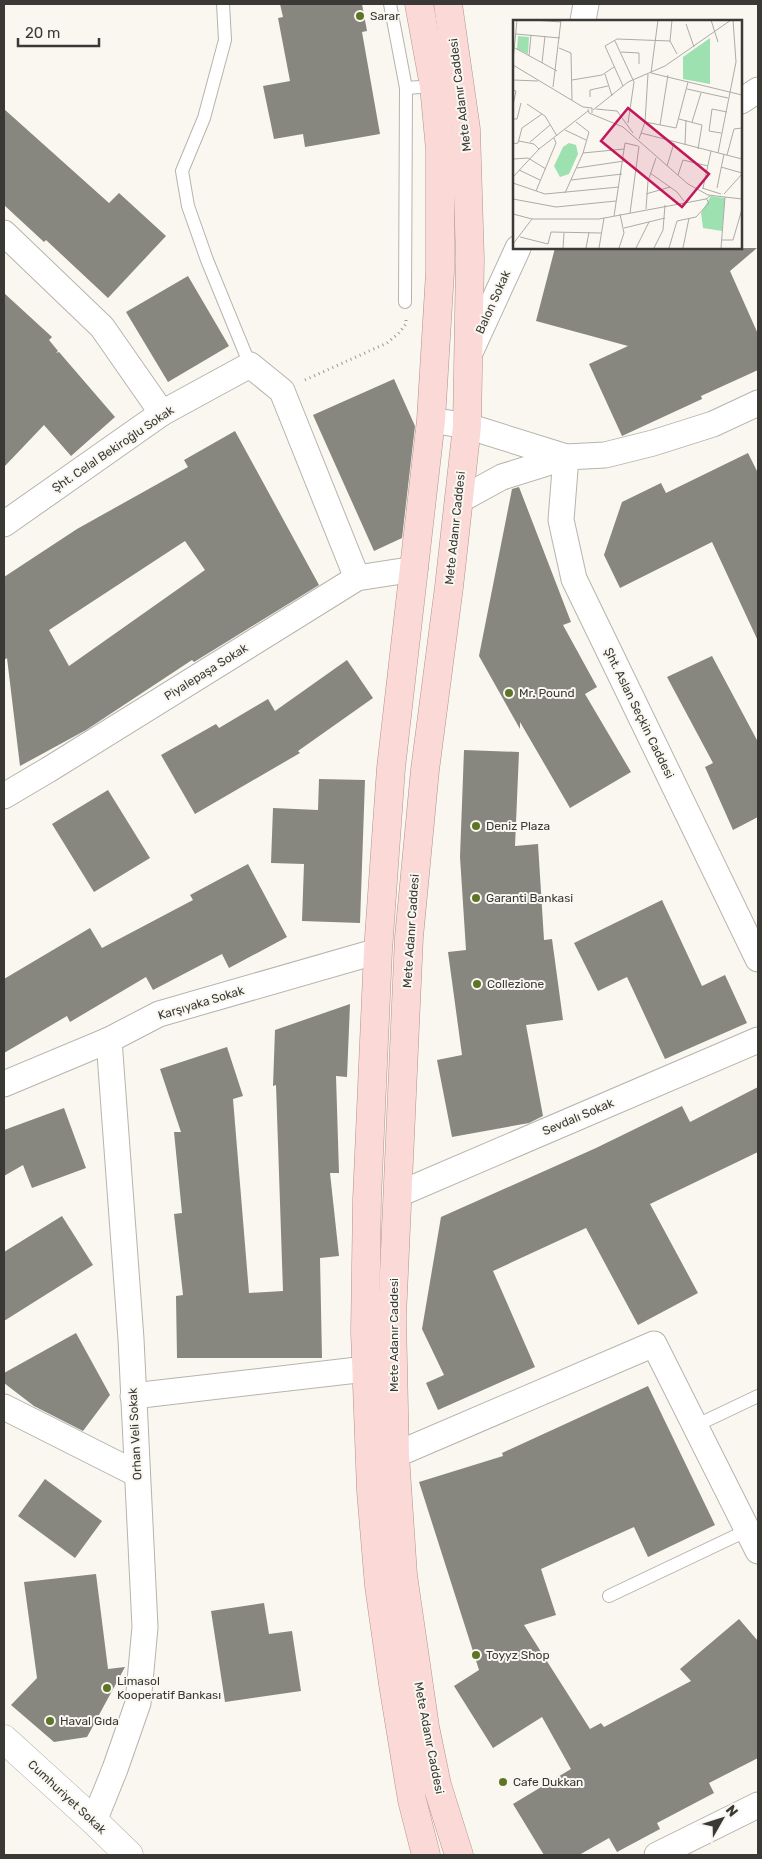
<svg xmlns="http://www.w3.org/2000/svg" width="762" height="1859" font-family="Rubik,sans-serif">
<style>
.building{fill:#87867f;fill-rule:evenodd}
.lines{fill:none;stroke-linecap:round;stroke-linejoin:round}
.service-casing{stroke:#b6b4ad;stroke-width:14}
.minor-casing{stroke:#b6b4ad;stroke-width:27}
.tertiary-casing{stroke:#b6b4ad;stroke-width:29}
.primary-casing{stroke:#b5918c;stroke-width:29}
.path{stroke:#9c9b95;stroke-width:3;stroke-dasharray:1 4;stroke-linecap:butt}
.service{stroke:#fff;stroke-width:12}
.minor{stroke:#fff;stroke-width:25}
.tertiary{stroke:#fff;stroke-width:28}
.primary{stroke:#fad9d6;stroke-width:28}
.poi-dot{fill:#5d7526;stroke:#f9f7f0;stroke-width:2}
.labels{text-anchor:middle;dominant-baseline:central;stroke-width:4;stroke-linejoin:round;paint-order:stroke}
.poi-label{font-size:12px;fill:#3a3936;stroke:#f9f7f0;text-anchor:start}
.street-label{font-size:12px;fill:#3a3936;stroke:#f9f7f0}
.inset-road{fill:none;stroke:#adaba6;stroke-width:1}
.view{fill:#c2185b;fill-opacity:0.15;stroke:#c2185b;stroke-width:2.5}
.inset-edge{fill:none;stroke:#3a3936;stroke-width:2.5}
</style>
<rect width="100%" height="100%" fill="#f9f7f0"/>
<g class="building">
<path d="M280,4H362L367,31L362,32L380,134L305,147L303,134L274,139L263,86L290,81L278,18L283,17Z"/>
<path d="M4,109L109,203L119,193L166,236L108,298L46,240L44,242L4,205Z"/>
<path d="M555,248H599L610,250L613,248H757L730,271L758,334V370L701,396L702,399L622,436L589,364L628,346L536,321Z"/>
<path d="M188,276L229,346L168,382L126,312Z"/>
<path d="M4,293L52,337L49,340L58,351L56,353L59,352L115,417L71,456L44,425L4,467Z"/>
<path d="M394,379L415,426L402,538L374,551L313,415Z"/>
<path d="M235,431L319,585L194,662L192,660L86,730L20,766L7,658L4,660V577L77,529L188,467L184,460ZM185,541L205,570L69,666L49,630Z"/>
<path d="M748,453L758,473V641L712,542L620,588L604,555L622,502L661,483L666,493Z"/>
<path d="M519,487L571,622L563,625L597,687L585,694L631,772L570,808L520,722V729L479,656L512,489Z"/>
<path d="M712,656L758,742V817L733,830L705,767L713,763L667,677Z"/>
<path d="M347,660L373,698L298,751L300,753L195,814L161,755L216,724L219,728L268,699L275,711Z"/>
<path d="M464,750L519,752L515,846L538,844L544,940L552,939L563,1020L526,1025L543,1116L529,1123L452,1137L437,1060L462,1055L448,952L466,950L460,857Z"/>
<path d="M319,779L365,780L360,923L302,921L304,864L271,863L273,808L318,810Z"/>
<path d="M108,790L150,858L94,892L52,824Z"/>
<path d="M248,864L287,937L229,968L222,954L153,990L146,977L70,1022L67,1016L4,1053V979L90,928L102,948L193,900L190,895Z"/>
<path d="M662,900L702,986L725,975L747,1023L665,1059L627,977L598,991L574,943Z"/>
<path d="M350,1004L347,1077L336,1076L339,1173H330L339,1256L320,1258L322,1358H177L176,1296L183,1295L174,1214L182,1213L174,1132H181L160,1069L227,1047L243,1096L233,1099L249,1293L283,1291L276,1085L273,1086L275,1030Z"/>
<path d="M758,1087V1152L650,1204L698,1293L638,1325L586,1228L493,1271L535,1367L438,1410L426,1383L444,1375L422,1329L441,1217L596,1148L682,1106L690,1122Z"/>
<path d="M64,1108L86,1168L32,1188L23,1165L4,1176V1130Z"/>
<path d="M62,1216L93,1265L4,1321V1252Z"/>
<path d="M76,1333L110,1395L83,1431L34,1406L4,1383V1373Z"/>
<path d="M648,1386L715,1525L648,1557L634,1527L541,1569L556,1615L524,1625L590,1729L601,1723L604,1727L691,1681L680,1669L739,1619L758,1641V1758L709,1783L714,1793L657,1823L660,1829L617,1852L609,1838L579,1855H544L513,1804L571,1769L542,1717L493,1748L454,1686L479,1670L419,1482L503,1456L502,1453Z"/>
<path d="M45,1479L102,1521L75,1558L18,1516Z"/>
<path d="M96,1574L108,1669L125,1667L87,1737L54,1742L11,1705L37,1678L24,1582Z"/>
<path d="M264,1603L269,1634L292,1631L301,1691L225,1702L211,1611Z"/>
</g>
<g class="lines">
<defs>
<g id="service">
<path d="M223,4L225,40L204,118L182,171L188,206L207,260L250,365"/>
<path d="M390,4L406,88L405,302"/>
<path d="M406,88L434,86"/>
<path d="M695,1426L758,1396"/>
<path d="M609,1596L748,1530"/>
</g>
<g id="minor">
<path d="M583,21L586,4"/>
<path d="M741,101L758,90"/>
<path d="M4,233L102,327L162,413"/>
<path d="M468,357L518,248"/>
<path d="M431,420L467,426L566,457"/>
<path d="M566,457L561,520L574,579L758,959"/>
<path d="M458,501L502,477L566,457L605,455L653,443L713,424L758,403"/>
<path d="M4,524L162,413L250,365L282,391L357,578"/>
<path d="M4,796L48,770L357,578L415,569"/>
<path d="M4,1084L109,1040L159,1014L378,951"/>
<path d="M399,1194L758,1040"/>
<path d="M133,1396L366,1369"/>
<path d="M4,1407L137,1474"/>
<path d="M395,1455L654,1344L758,1551"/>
<path d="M94,1821L115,1769L138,1703L145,1627L131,1339L109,1040"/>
<path d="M657,1855L758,1805"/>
</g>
<path id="tertiary" d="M4,1739L94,1821L129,1855"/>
<g id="primary">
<path d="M419,4L434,86L440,150V272L431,420L391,768L378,951L367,1199L365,1332L371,1491L379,1586L393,1684L412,1800L426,1855"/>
<path d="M448,4L466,129L470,259L467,426L449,587L425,770L409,937L392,1317L395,1455L403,1575L425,1727L437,1785L459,1855"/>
</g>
</defs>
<use href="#service" class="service-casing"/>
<use href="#minor" class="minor-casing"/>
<use href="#tertiary" class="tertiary-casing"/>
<use href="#primary" class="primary-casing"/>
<path class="path" d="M305,380L387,343L398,334L406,324V320"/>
<use href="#service" class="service"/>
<use href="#minor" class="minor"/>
<use href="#tertiary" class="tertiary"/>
<use href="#primary" class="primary"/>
</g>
<g class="poi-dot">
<circle cx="360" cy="16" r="5"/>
<circle cx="509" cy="693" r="5"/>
<circle cx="476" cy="826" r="5"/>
<circle cx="476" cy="898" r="5"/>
<circle cx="477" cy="984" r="5"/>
<circle cx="476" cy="1655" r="5"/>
<circle cx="107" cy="1688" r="5"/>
<circle cx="50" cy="1721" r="5"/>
<circle cx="503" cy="1782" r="5"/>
</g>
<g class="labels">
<g class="poi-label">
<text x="370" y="16">Sarar</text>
<text x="519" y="693">Mr. Pound</text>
<text x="486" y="826">Deniz Plaza</text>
<text x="486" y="898">Garanti Bankasi</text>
<text x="487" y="984">Collezione</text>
<text x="486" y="1655">Toyyz Shop</text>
<text x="117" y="1681">Limasol<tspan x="117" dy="14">Kooperatif Bankası</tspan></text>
<text x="60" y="1721">Haval Gıda</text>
<text x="513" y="1782">Cafe Dukkan</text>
</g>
<g class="street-label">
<text transform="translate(460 95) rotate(-97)">Mete Adanır Caddesi</text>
<text transform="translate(493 302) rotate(-66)">Balon Sokak</text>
<text transform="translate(113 449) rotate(-34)">Şht. Celal Bekiroğlu Sokak</text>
<text transform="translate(455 528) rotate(-84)">Mete Adanır Caddesi</text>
<text transform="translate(206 672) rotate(-32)">Piyalepaşa Sokak</text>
<text transform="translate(639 713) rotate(64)">Şht. Aslan Seçkin Caddesi</text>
<text transform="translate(411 931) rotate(-86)">Mete Adanır Caddesi</text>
<text transform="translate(201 1003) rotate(-17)">Karşıyaka Sokak</text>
<text transform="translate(578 1117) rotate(-23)">Sevdalı Sokak</text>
<text transform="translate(394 1335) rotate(-90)">Mete Adanır Caddesi</text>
<text transform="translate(135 1434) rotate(-93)">Orhan Veli Sokak</text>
<text transform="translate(429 1738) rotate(79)">Mete Adanır Caddesi</text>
<text transform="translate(67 1797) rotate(43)">Cumhuriyet Sokak</text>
</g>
</g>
<g transform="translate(513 20)">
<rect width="229" height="229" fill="#f9f7f0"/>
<path d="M56,123L63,125L65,134L56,154L47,157L41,146L50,127Z" fill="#9ce1af"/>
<path d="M5,16L16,17L15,34L4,29ZM197,18V64L170,59V37ZM198,176L212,178L209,211L190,208L188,193Z" fill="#9ce1af"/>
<path class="inset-road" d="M21,0L48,2M145,0L138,53L229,75M159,0L157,21L164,34M198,0L205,22M173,4L181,27M3,14L47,18M102,21L121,62L115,103M2,28L44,51M46,28L58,33L59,80M108,32L126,33V44M16,36L18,15M0,41L4,0M29,43L32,16M0,45L70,87L79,88V93M92,54L99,76M0,60L25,61M59,60L89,55L101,47M110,66L92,26L104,19L157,21M40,67L48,0M174,69L215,78M0,70L3,71L0,85M77,77V70L95,66M14,84L32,96L44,116M75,89L76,93L110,107L175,164L195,175L229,179M83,89L104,91L120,113M80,90L115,62L152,46L218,0M0,99H4L8,83M166,99L189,105L185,129M132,102L163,108L175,62M179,102L188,73M147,105L155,55M52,110L73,120M128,113L229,139M208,113L196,111L199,89L214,92M126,119L132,102L135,54M6,121L21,124L26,129M17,122L37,105M0,124L5,123L9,108L29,94M172,125L173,100M70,133L111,129M205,133L223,42L220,0M214,135L221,109L229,108M0,139L15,138L33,149M154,146L161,123M208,147L229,153M64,148L111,141M6,150L27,160M137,153L164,172L171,181M165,155L170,140L195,146M0,157L26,129L75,91M58,160L109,154M0,163L32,174L106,167M189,168L208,174M190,168L198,131M204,168L211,134M23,171L43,123L41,118M52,173L70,133L76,112L63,102M133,174L157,167M211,174L229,154M0,179L43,187L103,181M133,189L135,161L143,138M117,193L126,126M0,194L19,199H86L193,179L197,176M101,196L112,123L125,126M111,208L152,198M7,217L35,224L38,212L88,213M209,220H220L229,189M0,224L19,199M50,228L51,213M73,228L76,212M86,228L91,198M106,228L111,213L107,194M123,228L136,202M141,228L150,210L152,185M156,228L164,201L183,197L196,183L193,178M170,228L176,198M208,228L212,177"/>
<path class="view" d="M115,88L196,154L169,187L88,121Z"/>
<rect width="229" height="229" class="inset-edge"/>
</g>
<rect width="762" height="1859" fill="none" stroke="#3a3936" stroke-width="10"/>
<g transform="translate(722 1819) rotate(51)" stroke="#f9f7f0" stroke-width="4" paint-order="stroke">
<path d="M0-4L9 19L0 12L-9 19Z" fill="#3a3936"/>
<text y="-8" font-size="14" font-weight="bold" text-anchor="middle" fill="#3a3936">N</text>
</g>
<path d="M18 38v8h81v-8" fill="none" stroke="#3a3936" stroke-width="2.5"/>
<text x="25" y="38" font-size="15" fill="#3a3936" stroke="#f9f7f0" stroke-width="4" paint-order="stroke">20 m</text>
</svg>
